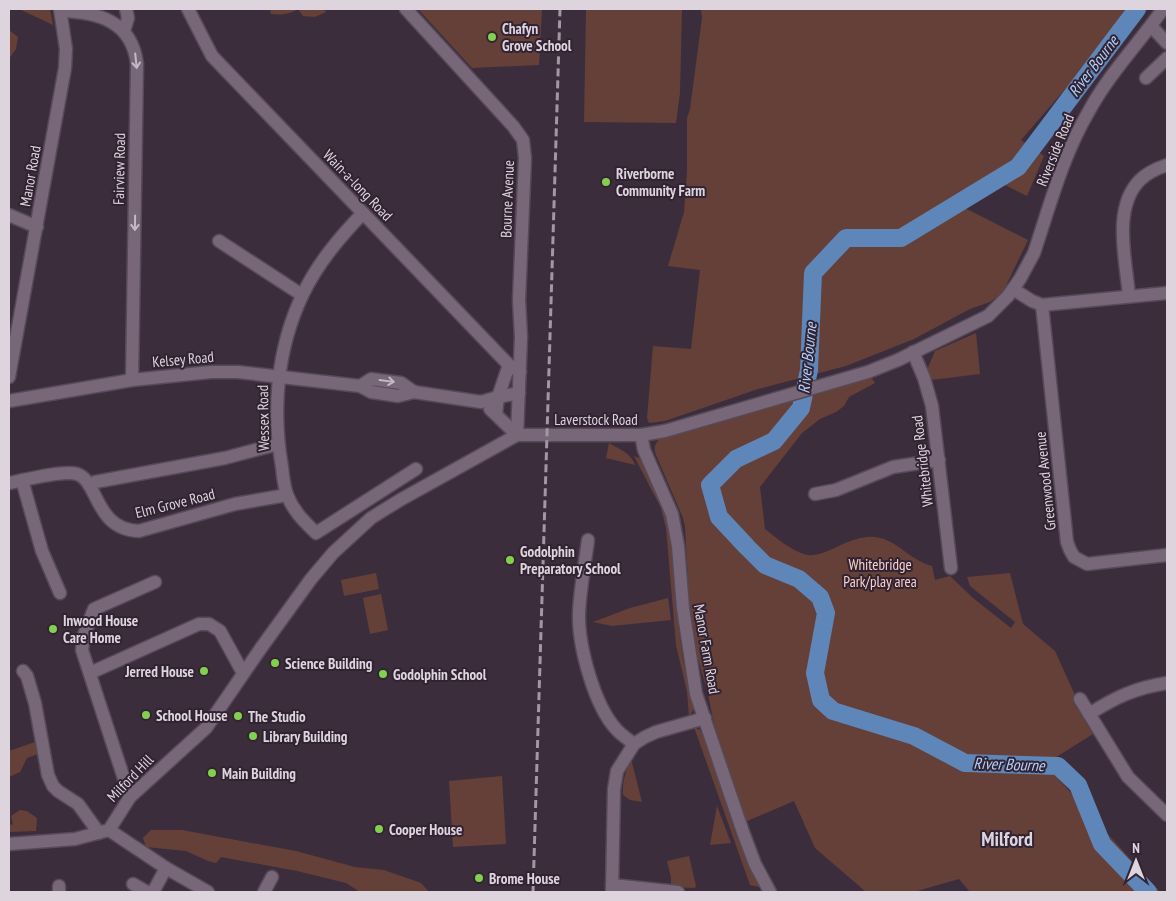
<svg xmlns="http://www.w3.org/2000/svg" width="1176" height="901" font-family="'PT Sans Narrow',sans-serif">
<style>
.green{fill:#654038}
.lines{fill:none;stroke-linecap:round;stroke-linejoin:round}
.river{stroke:#5f86b8;stroke-width:18}
.minor-casing{stroke:#574a58;stroke-width:15}
.minor{stroke:#786779;stroke-width:12}
.rail{stroke:#a297a3;stroke-width:3;stroke-dasharray:8 4;stroke-linecap:butt}
.oneway{stroke:#c4b9c5}
.poi-dot{fill:#83d04f;stroke:#322333;stroke-width:2}
.labels{text-anchor:middle;dominant-baseline:central;stroke-width:4;stroke-linejoin:round;paint-order:stroke}
.poi-label{font-size:15px;font-weight:bold;fill:#ddd4de;stroke:#322333;text-anchor:start}
.street-label{font-size:15px;fill:#ddd4de;stroke:#322333}
.park-label{font-size:15px;fill:#fad1c8;stroke:#322333}
.water-label{font-size:16px;font-style:italic;fill:#b1d2fe;stroke:#322333}
.district-label{font-size:20px;font-weight:bold;fill:#ddd4de;stroke:#322333}
</style>
<rect width="100%" height="100%" fill="#3c2d3d"/>
<g class="green">
<path d="M19,9H50L53,25Z"/>
<path d="M270,9H324L326,12L315,17L303,16L298,9C288,15 281,15 271,14Z"/>
<path d="M418,9H542L539,65L472,68Z"/>
<path d="M586,9H682L680,93L676,123L584,122Z"/>
<path d="M701,9H1125L1093,57L1021,140L1044,156L1027,196L1003,184L963,207L1028,240L1003,292L990,302L970,309L914,339L846,366L758,389L665,421L649,423L647,418L653,346L691,349L700,270L668,266L684,212L687,171V118L690,109L702,18Z"/>
<path d="M9,30L18,37L16,49L9,59Z"/>
<path d="M976,333L980,374L931,380L927,370L935,351Z"/>
<path d="M871,377L875,383L849,397L844,406L836,412L820,419L802,433L760,487L765,529C776,538 795,553 808,555C819,557 838,546 848,542C856,539 866,536 875,537C898,540 909,560 932,566L935,580L950,576L973,598L1011,628L1015,622L970,586L967,577L1010,573L1023,624L1055,651L1075,695L1073,702L1093,734L1045,764L1160,892H970L959,879L914,892H866L815,848L794,801L745,822L714,724L708,694L697,655L689,601L685,527L683,518L656,455C653,448 655,444 660,438Z"/>
<path d="M609,443C619,449 631,453 635,465L606,458Z"/>
<path d="M634,456L641,459L662,499L672,536L679,631L683,661L694,705V709L689,716L687,692L676,645L666,528L661,508Z"/>
<path d="M376,573L379,589L344,596L341,580Z"/>
<path d="M381,594L388,630L370,634L363,598Z"/>
<path d="M668,598L671,620L612,626L593,622L630,608Z"/>
<path d="M694,727L700,730L704,737L736,835L759,887L750,885Z"/>
<path d="M35,742L38,754L27,758L20,772L9,777V751Z"/>
<path d="M631,759L642,802L630,800L623,795C622,781 626,771 631,759Z"/>
<path d="M502,776L506,844L453,847L449,781Z"/>
<path d="M717,806L731,843L710,845Z"/>
<path d="M20,810L27,811L37,818L36,831L9,832V824L13,825L11,816Z"/>
<path d="M151,830H182L296,851L355,867L384,870L421,883L429,892H360L346,883L297,871L221,857L216,863L208,861L186,851L146,847L143,838Z"/>
<path d="M689,856L696,886L695,888L671,887V877L667,861Z"/>
</g>
<g class="lines">
<path class="river" d="M1137,9L1018,167L901,238H846L813,273L809,370L801,408L774,441L736,459L710,485L719,517L747,547L765,565L799,579L820,597L826,613L815,673L821,700L833,711L914,736L965,763L1058,766L1078,785L1102,844L1148,892"/>
<defs>
<g id="minor">
<path d="M188,9L212,56L509,365L520,372"/>
<path d="M406,9L513,126L523,140L525,158L519,300L521,337L517,435"/>
<path d="M61,11C98,12 132,21 137,64L132,380"/>
<path d="M1151,26L1167,43"/>
<path d="M124,31L128,18L126,9"/>
<path d="M1146,78L1167,58"/>
<path d="M363,213C339,238 317,264 302,296C277,349 272,410 282,467C283,477 284,488 288,497C294,512 305,522 316,533L416,469"/>
<path d="M9,215L37,227"/>
<path d="M219,241L302,295"/>
<path d="M1013,289L1032,301L1042,305L1167,293"/>
<path d="M1129,296C1126,260 1112,208 1140,180C1147,173 1158,168 1167,165"/>
<path d="M1042,305L1067,542L1070,550L1074,557L1087,564L1167,555"/>
<path d="M913,352L924,378L932,406L951,568"/>
<path d="M9,377L65,68L66,49L60,9"/>
<path d="M360,386L371,379L401,383L414,392"/>
<path d="M9,401L132,380L211,372H238L360,386L371,392L398,396L414,392L481,402L498,397L519,393"/>
<path d="M490,409L517,435"/>
<path d="M496,414L498,397L509,365"/>
<path d="M641,435L644,450L672,514L678,546L683,608L696,694L743,832L755,864L770,892"/>
<path d="M22,480L42,551L60,593"/>
<path d="M9,483C24,480 64,470 77,474C99,481 94,529 139,531L235,504L287,495"/>
<path d="M89,485L95,482L225,458L278,444"/>
<path d="M815,494L836,490L893,467L939,460"/>
<path d="M588,540C585,564 580,589 579,613C578,645 594,705 616,729C621,735 628,739 634,744"/>
<path d="M23,671L27,676L35,703L48,775L53,786L58,791L78,804L99,833"/>
<path d="M90,673L199,624H209L220,631L243,673"/>
<path d="M1080,699L1128,777L1167,815"/>
<path d="M1089,714C1116,697 1135,688 1167,683"/>
<path d="M130,797L82,650L84,635L94,609L155,582"/>
<path d="M109,830L166,868L208,892"/>
<path d="M9,844L75,839L109,830L130,797L206,728L261,648L311,579L333,553L371,518L400,500L517,435H641L665,431L868,372L898,360L988,316L1008,296L1020,279L1034,253C1050,205 1063,155 1089,111C1109,74 1139,43 1163,9"/>
<path d="M133,884L147,892"/>
<path d="M612,885L678,892"/>
<path d="M59,886V892"/>
<path d="M153,892L166,868"/>
<path d="M264,892L272,877"/>
<path d="M612,892L614,789L617,771L634,744L645,737L656,732L705,718"/>
</g>
</defs>
<use href="#minor" class="minor-casing"/>
<use href="#minor" class="minor"/>
<path class="rail" d="M533,892L560,9"/>
</g>
<defs><path id="oneway-shaft" d="M-6 0H5M1.5-3L5.5 0L1.5 3" fill="none" stroke-width="1.6" stroke-linecap="round" stroke-linejoin="round" transform="scale(1.25)"/></defs>
<g class="oneway">
<use href="#oneway-shaft" transform="translate(136 61) rotate(84)"/>
<use href="#oneway-shaft" transform="translate(135 223) rotate(91)"/>
<use href="#oneway-shaft" transform="translate(387 381) rotate(8)"/>
</g>
<g class="poi-dot">
<circle cx="492" cy="37" r="5"/>
<circle cx="606" cy="182" r="5"/>
<circle cx="510" cy="560" r="5"/>
<circle cx="53" cy="629" r="5"/>
<circle cx="275" cy="663" r="5"/>
<circle cx="204" cy="671" r="5"/>
<circle cx="383" cy="674" r="5"/>
<circle cx="146" cy="715" r="5"/>
<circle cx="238" cy="716" r="5"/>
<circle cx="253" cy="736" r="5"/>
<circle cx="212" cy="773" r="5"/>
<circle cx="379" cy="829" r="5"/>
<circle cx="479" cy="878" r="5"/>
</g>
<g class="labels">
<g class="poi-label">
<text x="502" y="28">Chafyn<tspan x="502" dy="17">Grove School</tspan></text>
<text x="616" y="173">Riverborne<tspan x="616" dy="17">Community Farm</tspan></text>
<text x="520" y="551">Godolphin<tspan x="520" dy="17">Preparatory School</tspan></text>
<text x="63" y="620">Inwood House<tspan x="63" dy="17">Care Home</tspan></text>
<text x="285" y="663">Science Building</text>
<text x="194" y="671" text-anchor="end">Jerred House</text>
<text x="393" y="674">Godolphin School</text>
<text x="156" y="715">School House</text>
<text x="248" y="716">The Studio</text>
<text x="263" y="736">Library Building</text>
<text x="222" y="773">Main Building</text>
<text x="389" y="829">Cooper House</text>
<text x="489" y="878">Brome House</text>
</g>
<g class="street-label">
<text transform="translate(1055 150) rotate(-68)">Riverside Road</text>
<text transform="translate(119 169) rotate(-89)">Fairview Road</text>
<text transform="translate(30 176) rotate(-80)">Manor Road</text>
<text transform="translate(358 185) rotate(46)">Wain-a-long Road</text>
<text transform="translate(507 199) rotate(-88)">Bourne Avenue</text>
<text transform="translate(183 359) rotate(-5)">Kelsey Road</text>
<text transform="translate(263 418) rotate(-91)">Wessex Road</text>
<text x="596" y="419">Laverstock Road</text>
<text transform="translate(922 461) rotate(-97)">Whitebridge Road</text>
<text transform="translate(1045 481) rotate(-96)">Greenwood Avenue</text>
<text transform="translate(175 503) rotate(-14)">Elm Grove Road</text>
<text transform="translate(707 649) rotate(80)">Manor Farm Road</text>
<text transform="translate(130 778) rotate(-46)">Milford Hill</text>
</g>
<g class="park-label">
<text x="880" y="564">Whitebridge<tspan x="880" dy="17">Park/play area</tspan></text>
</g>
<g class="water-label">
<text transform="translate(1093 66) rotate(-53)">River Bourne</text>
<text transform="translate(807 358) rotate(-84)">River Bourne</text>
<text transform="translate(1009 764) rotate(2)">River Bourne</text>
</g>
<g class="district-label">
<text x="1007" y="839">Milford</text>
</g>
</g>
<rect width="1176" height="901" fill="none" stroke="#ddd4de" stroke-width="20"/>
<g transform="translate(1136 861)" stroke="#322333" stroke-width="4" paint-order="stroke">
<path d="M0-4L9 19L0 12L-9 19Z" fill="#ddd4de"/>
<text y="-8" font-size="14" font-weight="bold" text-anchor="middle" fill="#ddd4de">N</text>
</g>
</svg>
